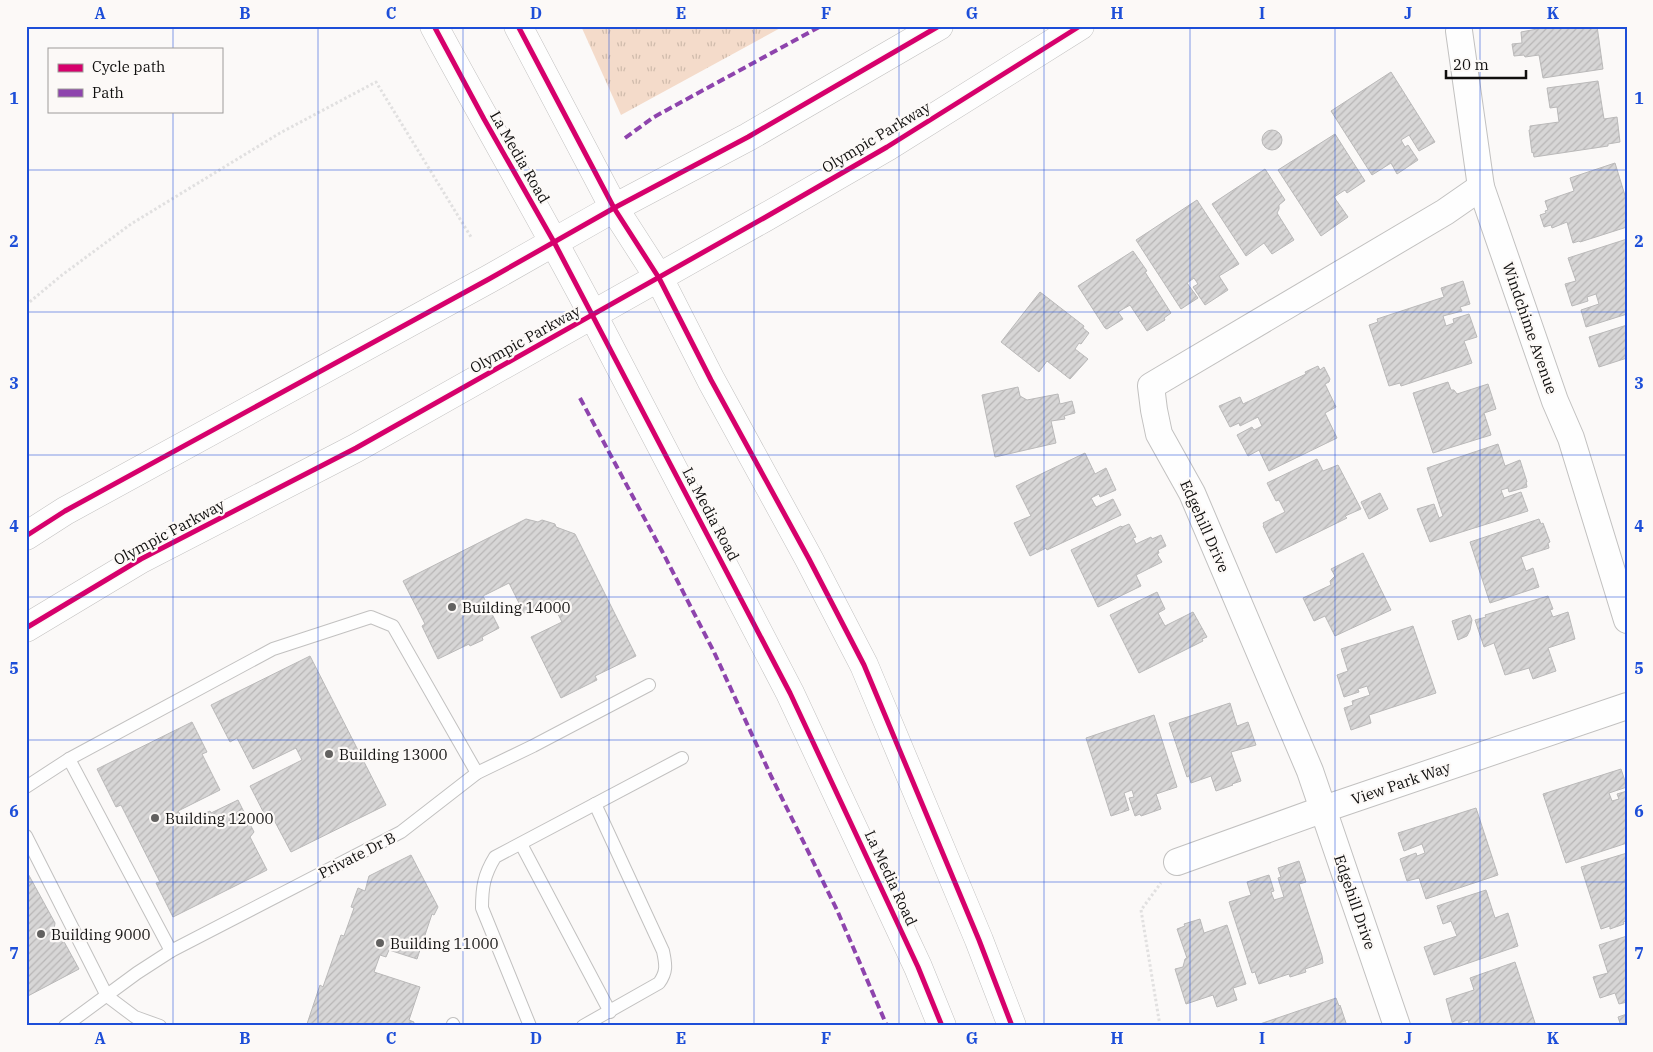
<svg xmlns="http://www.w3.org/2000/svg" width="1653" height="1052" font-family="'IBM Plex Serif',serif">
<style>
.grass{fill:url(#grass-tufts)}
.building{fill:url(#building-hatch);stroke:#bab9b9}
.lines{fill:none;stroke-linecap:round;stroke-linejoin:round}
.lane-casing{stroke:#c2c1c0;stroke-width:14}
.street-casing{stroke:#c2c1c0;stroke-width:28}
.secondary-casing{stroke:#c2c1c0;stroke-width:29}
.primary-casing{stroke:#c2c1c0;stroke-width:29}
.path{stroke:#e1e0e0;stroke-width:3;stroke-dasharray:2.5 2.5;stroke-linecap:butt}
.lane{stroke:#fefefe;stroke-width:12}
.street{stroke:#fefefe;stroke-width:26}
.secondary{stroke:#fefefe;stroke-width:28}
.primary{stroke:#fefefe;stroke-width:28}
.quiet{stroke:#8e44ad;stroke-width:4;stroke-dasharray:8 4;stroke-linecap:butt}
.cycleway-casing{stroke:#fcf9f7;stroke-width:8}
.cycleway{stroke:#d6006c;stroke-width:5}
.grid{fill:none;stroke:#1d4ed8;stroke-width:1;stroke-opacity:0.55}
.poi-dot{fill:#626160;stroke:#fcf9f7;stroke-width:2}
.labels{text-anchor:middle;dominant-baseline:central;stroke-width:4.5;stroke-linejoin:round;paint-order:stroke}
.street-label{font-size:15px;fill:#100f0e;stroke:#fcf9f7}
.poi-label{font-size:15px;fill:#100f0e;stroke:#fcf9f7;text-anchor:start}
.neatline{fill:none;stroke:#1d4ed8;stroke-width:2}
.grid-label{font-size:16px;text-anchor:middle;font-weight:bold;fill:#1d4ed8}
</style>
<defs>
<pattern id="grass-tufts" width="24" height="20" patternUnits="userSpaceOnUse" patternTransform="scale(1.25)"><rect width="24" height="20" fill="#f4dbca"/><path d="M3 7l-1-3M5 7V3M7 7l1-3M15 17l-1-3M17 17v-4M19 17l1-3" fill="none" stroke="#d0bbac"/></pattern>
<pattern id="building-hatch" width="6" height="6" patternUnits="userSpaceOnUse" patternTransform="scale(1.25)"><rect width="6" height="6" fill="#d7d6d6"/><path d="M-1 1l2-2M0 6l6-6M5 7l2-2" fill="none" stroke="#b8b6b6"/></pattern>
</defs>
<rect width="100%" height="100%" fill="#fbf9f8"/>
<path class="grass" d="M581,26H784L621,115Z"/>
<g class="building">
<path d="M1597,26L1603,69L1543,78L1539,55L1525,57L1524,55L1514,56L1512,44L1522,43L1521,32L1553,26Z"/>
<path d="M1391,72L1435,142L1419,151L1409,135L1401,140L1405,147L1408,145L1418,160L1397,174L1391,163L1372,175L1331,111Z"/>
<path d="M1598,81L1604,119L1617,117L1620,142L1608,144V146L1534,157L1533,152L1532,153L1529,130H1530V126L1559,122L1557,107L1550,108L1547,88Z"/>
<circle cx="1272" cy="140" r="10"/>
<path d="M1335,134L1365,181L1347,193L1345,190L1334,197L1348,217L1321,236L1278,170Z"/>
<path d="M1615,163L1627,202V227L1580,242L1579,241L1573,243L1567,222L1552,228L1551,225L1544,227L1540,215L1546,213L1545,211L1548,210L1545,201L1574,191L1570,178Z"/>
<path d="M1265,169L1285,200L1279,205V209L1277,213L1294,240L1272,254L1264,243L1246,256L1212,204Z"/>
<path d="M1197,200L1239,264L1219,276L1228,290L1205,305L1193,287L1198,284L1194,278L1187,283L1198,298L1181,309L1136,240Z"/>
<path d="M1627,239V314L1586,327L1581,310L1599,304L1596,294L1587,297L1588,301L1572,306L1565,284L1576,281L1568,258Z"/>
<path d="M1133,251L1147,271L1145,272L1171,313L1164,318L1165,320L1147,331L1130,305L1118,312L1123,319L1107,329L1105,328L1078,286Z"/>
<path d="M1463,281L1470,304L1460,307L1462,311L1443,316L1446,326L1454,323L1453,319L1469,314L1477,337L1464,341L1472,363L1401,386L1400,383L1389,386L1369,325L1378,322L1377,319L1444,297L1441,288Z"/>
<path d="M1040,292L1084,326L1083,328L1089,333L1081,344L1079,343L1075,349L1088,359L1070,379L1047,361L1039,372L1001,342Z"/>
<path d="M1627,325V358L1599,367L1589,337Z"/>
<path d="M1318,366L1320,370L1324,367L1330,379L1329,382L1325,384L1336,407L1325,413L1337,438L1269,471L1259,450L1248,456L1237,435L1252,427L1254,430L1262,426L1258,417L1240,426L1239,423L1230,427L1219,406L1240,397L1243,404L1306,374L1305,372Z"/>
<path d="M1448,382L1451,390H1454L1457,394L1488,384L1496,409L1484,413L1491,435L1433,453L1413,393Z"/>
<path d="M1018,387L1020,396L1027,400L1058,394L1060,404L1072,401L1075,413L1064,416L1065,419L1051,421L1056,443L995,457L982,395Z"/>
<path d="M1498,444L1505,466L1520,460L1527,482H1526L1527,487L1509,492L1508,488L1501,490L1504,498L1521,492L1528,511L1430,542L1417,509L1434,504L1439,518L1443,516L1427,468Z"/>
<path d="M1085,453L1095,474L1106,468L1116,490L1100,497L1099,494L1091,498L1096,507L1113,499L1121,515L1047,550L1046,548L1030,556L1014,523L1031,516L1016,486Z"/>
<path d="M1317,459L1323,471L1338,465L1361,509L1345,516L1347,518L1276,553L1263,526L1264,525L1263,523L1285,512L1279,500L1276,501L1267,483Z"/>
<path d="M1380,493L1388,509L1369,519L1361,502Z"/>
<path d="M526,519L538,522L542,520L555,524L556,527L575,534L636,656L595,676L597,680L561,698L531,637L562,622L551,600L524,613L509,583L483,596L499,628L482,637L483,640L470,646L469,644L438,659L422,626L425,624L403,581Z"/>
<path d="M1539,519L1541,524L1543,523L1550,542L1548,543L1549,548L1521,557L1526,571L1533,568L1539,587L1490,603L1470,542Z"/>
<path d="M1129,524L1136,537L1133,538L1136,544L1151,537L1152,539L1161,535L1166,546L1158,550L1159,553L1157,554L1162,562L1136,575L1141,586L1098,607L1071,550L1121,526L1122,527Z"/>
<path d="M1363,553L1391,610L1335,636L1325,616L1314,621L1303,598L1331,585L1330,581L1335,576L1331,569Z"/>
<path d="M1157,592L1165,609L1158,613L1165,626L1193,612L1207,637L1202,639L1203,641L1139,673L1110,615Z"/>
<path d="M1548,596L1553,609L1550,610L1553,617L1568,612L1575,639L1548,648L1556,671L1533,679L1529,668L1505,675L1494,643L1484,647L1475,620L1486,617L1485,615Z"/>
<path d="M1470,615L1472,620L1470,630L1467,636L1458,640L1452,621Z"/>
<path d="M1413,626L1436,693L1369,715L1371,723L1351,730L1344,708L1353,705L1352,701L1370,695L1367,686L1358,689L1359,692L1344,697L1337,675L1348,671L1341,649Z"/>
<path d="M310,656L386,805L291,852L274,820L269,823L250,786L302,760L296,748L253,769L237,738L230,742L211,705Z"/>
<path d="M1230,703L1237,726L1248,722L1256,745L1231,752L1241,781L1232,784L1233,785L1216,791L1211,776L1191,783L1189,776L1187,777L1169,723Z"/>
<path d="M1154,715L1177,787L1156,794L1161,809L1141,816L1140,814L1135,816L1129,798L1134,797L1132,790L1124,793L1129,810L1111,816L1086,738Z"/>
<path d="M192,722L207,752L202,754L220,790L178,811L185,823L210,811L211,813L238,800L254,832L250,837L267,870L173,917L156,883L160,882L121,805L116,807L97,769Z"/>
<path d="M1621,769L1627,787L1609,793L1612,801L1619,799L1617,794L1627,791V843L1566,863L1543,794Z"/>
<path d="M1476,808L1498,875L1426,899L1419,878L1407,881L1400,859L1416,853L1417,856L1425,853L1422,844L1404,851L1398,833Z"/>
<path d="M1627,853V921L1623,922L1624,924L1610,929V926L1601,929L1581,867Z"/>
<path d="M411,855L438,907L434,915L432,914L417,959L389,950L386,957L380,955L374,972L420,987L409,1020L414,1022L413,1026H314L307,1024L320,985L323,987L341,935L344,936L354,908L351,907L358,888L365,891L369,876Z"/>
<path d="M1299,861L1306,882L1299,884L1322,956L1323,963L1305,969L1306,972L1290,977L1289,974L1259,984L1255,972L1252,973L1229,902L1251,895L1247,882L1269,875L1274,891L1271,892L1274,900L1284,897L1278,878L1281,877L1278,868Z"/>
<path d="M26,870L55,923L54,930L58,940L62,938L79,969L26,997Z"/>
<path d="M1486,890L1495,918L1508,913L1518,946L1434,975L1424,947L1457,936L1451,921L1443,924L1437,906Z"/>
<path d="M1200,919L1204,933L1227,925L1246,984L1233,988L1237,1000L1217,1007L1213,995L1186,1004L1175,969L1183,967L1185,959L1187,958L1177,929L1185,926L1184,924Z"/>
<path d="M1627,936V1002L1619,1004L1615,993L1600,998L1593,977L1608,973L1599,945Z"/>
<path d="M1515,962L1535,1023L1526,1026H1470L1468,1020L1453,1025L1446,999L1474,990L1470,978Z"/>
<path d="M1336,998L1339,1006L1340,1005L1347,1026H1254Z"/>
<path d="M1627,1014V1026H1621L1618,1017Z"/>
</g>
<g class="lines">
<defs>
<g id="lane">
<path d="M69,759L171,951"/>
<path d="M26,787L69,759L273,649L371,617L393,626L477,773"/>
<path d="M26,836L107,996L135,1017L160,1026"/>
<path d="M521,844L610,1012"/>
<path d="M453,1024L454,1026"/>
<path d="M65,1026L137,973L171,951L401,832L477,773L533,746L649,685"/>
<path d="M530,1026L482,908C482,887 484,875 495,857L682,758"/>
<path d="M583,1026L659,983C667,972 666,965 663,951L595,804"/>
</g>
<g id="street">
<path d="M1459,31L1481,187L1555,401L1571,438L1627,620"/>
<path d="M1177,862L1324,809L1627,706"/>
<path d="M1397,1026L1310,771L1192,493L1159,434L1154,410L1151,386L1445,212L1481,187"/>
</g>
<g id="secondary">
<path d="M659,278L711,380L809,559L864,665L979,940L1012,1026"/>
<path d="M593,315L790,693L918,967L942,1026"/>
</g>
<g id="primary">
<path d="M434,26C486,123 542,218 593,315"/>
<path d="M518,26L614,208L659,278"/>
<path d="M26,536L65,511L489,279L614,208L748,137L939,26"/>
<path d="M26,628L141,559L356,448L764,218L887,147L1080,26"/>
</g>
</defs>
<use href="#lane" class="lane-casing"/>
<use href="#street" class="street-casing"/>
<use href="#secondary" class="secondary-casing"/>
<use href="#primary" class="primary-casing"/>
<g class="path">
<path d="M26,305L62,275L131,224L280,133L376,82L471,237"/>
<path d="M1160,1026L1141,910L1161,883"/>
</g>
<use href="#lane" class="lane"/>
<use href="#street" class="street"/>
<use href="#secondary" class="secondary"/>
<use href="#primary" class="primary"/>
<g class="quiet">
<path d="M625,138L654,117L821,26"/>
<path d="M580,398L662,551L714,652L771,776L837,910L887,1026"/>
</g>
<defs>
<g id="cycleway">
<path d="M434,26L484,119L554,242L790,693L918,967L942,1026"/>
<path d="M518,26L614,208L659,278L711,380L809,559L864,665L979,940L1012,1026"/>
<path d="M26,536L65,511L489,279L614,208L748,137L939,26"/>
<path d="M26,628L141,559L356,448L764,218L887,147L1080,26"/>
</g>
</defs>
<use href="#cycleway" class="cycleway-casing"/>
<use href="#cycleway" class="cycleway"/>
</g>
<path class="grid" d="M173,26V49M318,26V1026M463,26V1026M609,26V1026M754,26V1026M899,26V1026M1044,26V1026M1190,26V1026M1335,26V1026M1480,26V1026M173,111V1026M26,170H1627M26,312H1627M26,455H1627M26,597H1627M26,740H1627M26,882H1627"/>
<g class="poi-dot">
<circle cx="452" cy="607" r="5"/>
<circle cx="329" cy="754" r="5"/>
<circle cx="155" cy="818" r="5"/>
<circle cx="41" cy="934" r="5"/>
<circle cx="380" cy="943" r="5"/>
</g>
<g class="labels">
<g class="street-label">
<text transform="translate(876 137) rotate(-31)">Olympic Parkway</text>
<text transform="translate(520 157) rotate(60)">La Media Road</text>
<text transform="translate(1530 328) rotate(71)">Windchime Avenue</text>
<text transform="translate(525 339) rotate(-29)">Olympic Parkway</text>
<text transform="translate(711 514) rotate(62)">La Media Road</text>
<text transform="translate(1205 526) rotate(66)">Edgehill Drive</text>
<text transform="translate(169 532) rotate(-28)">Olympic Parkway</text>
<text transform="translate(1401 783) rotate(-19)">View Park Way</text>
<text transform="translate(357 855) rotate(-27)">Private Dr B</text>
<text transform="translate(891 878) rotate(65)">La Media Road</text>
<text transform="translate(1355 902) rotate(71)">Edgehill Drive</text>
</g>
<g class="poi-label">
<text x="462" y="607">Building 14000</text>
<text x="339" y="754">Building 13000</text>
<text x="165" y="818">Building 12000</text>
<text x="51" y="934">Building 9000</text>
<text x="390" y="943">Building 11000</text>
</g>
</g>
<rect width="1653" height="1052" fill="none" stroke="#fcf9f7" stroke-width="55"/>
<rect x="48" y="48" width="175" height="65" fill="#fcf9f7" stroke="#9e9b9a"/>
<rect x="58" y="64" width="25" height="8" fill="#d6006c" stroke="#9e9b9a"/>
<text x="92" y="72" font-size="15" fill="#100f0e">Cycle path</text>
<rect x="58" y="89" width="25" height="8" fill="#8e44ad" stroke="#9e9b9a"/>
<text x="92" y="98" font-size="15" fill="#100f0e">Path</text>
<path d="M1446 70v8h80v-8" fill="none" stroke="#100f0e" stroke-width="2.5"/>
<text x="1453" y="70" font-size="15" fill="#100f0e" stroke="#fcf9f7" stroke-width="4" paint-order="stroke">20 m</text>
<rect x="28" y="28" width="1598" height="996" class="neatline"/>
<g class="grid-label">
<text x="100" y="19">A</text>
<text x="245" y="19">B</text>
<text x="391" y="19">C</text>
<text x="536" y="19">D</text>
<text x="681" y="19">E</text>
<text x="826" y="19">F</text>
<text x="972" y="19">G</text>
<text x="1117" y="19">H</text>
<text x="1262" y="19">I</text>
<text x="1408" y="19">J</text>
<text x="1553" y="19">K</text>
<text x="14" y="104">1</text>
<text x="1639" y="104">1</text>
<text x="14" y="247">2</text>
<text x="1639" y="247">2</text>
<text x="14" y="389">3</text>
<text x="1639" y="389">3</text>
<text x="14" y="532">4</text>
<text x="1639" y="532">4</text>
<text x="14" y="674">5</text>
<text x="1639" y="674">5</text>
<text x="14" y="817">6</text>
<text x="1639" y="817">6</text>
<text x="14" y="959">7</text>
<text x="1639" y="959">7</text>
<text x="100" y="1044">A</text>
<text x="245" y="1044">B</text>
<text x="391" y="1044">C</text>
<text x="536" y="1044">D</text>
<text x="681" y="1044">E</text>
<text x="826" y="1044">F</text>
<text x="972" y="1044">G</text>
<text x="1117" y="1044">H</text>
<text x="1262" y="1044">I</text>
<text x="1408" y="1044">J</text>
<text x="1553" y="1044">K</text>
</g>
</svg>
